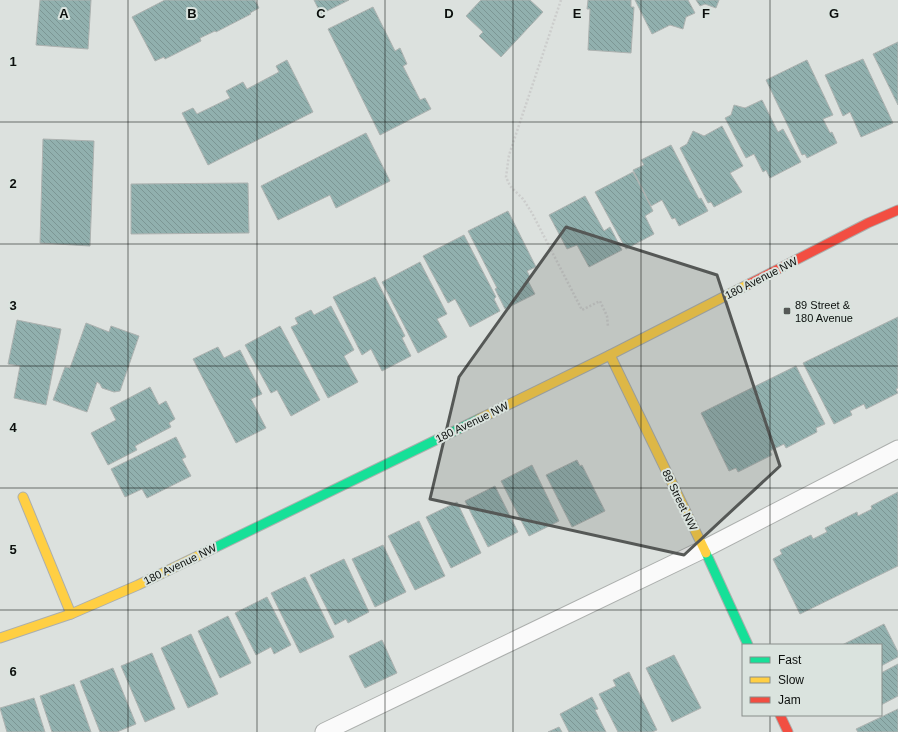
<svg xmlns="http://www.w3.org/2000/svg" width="898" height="732" font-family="Arial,sans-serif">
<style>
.building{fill:url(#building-back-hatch);stroke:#adb2b0}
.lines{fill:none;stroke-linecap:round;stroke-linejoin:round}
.lane-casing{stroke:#acafad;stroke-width:19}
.fast-casing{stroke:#acafad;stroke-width:11}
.slow-casing{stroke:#acafad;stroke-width:11}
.jam-casing{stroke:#acafad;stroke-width:11}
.path{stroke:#cccdcc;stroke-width:2.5;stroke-dasharray:2 2;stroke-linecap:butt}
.lane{stroke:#fafafa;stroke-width:17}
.fast{stroke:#16e098;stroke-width:9}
.slow{stroke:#ffcf43;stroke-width:9}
.jam{stroke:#f24e42;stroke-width:9}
.marked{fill:#555856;fill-opacity:0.2;stroke:#555856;stroke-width:3;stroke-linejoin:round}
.grid{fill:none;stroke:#0c0f0d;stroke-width:1;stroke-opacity:0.55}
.poi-dot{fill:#555856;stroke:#dae3de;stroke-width:1.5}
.labels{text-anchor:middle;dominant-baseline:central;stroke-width:4;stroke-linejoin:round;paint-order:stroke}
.street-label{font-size:11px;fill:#0c0f0d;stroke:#dae3de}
.poi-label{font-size:11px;fill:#0c0f0d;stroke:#dae3de;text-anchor:start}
.grid-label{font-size:13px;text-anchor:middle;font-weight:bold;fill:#0c0f0d;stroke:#dae3de;stroke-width:4;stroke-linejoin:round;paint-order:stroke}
</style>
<defs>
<pattern id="building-back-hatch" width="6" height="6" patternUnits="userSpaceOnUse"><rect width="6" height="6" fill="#91b0ae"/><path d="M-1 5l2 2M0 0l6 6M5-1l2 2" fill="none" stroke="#7c9694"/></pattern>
</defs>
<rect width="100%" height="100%" fill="#dce1de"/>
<g class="building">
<path d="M40,0H91L88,49L36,45Z"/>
<path d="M165,0H255L259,8L250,13L251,14L216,32L215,31L200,38L201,41L165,59L164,57L155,61L132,17Z"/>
<path d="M314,0H349L321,14Z"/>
<path d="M481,0H530L543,12L501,57L479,36L483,32L466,16Z"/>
<path d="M588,0H631V7H634L631,53L588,50L590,9H587Z"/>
<path d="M635,0H688L695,13L686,17L683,29L670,25L652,34Z"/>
<path d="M696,0H719L716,8L705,4L700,6Z"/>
<path d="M373,7L395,51L400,48L407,64L403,66L420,100L425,98L431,109L380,135L328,29Z"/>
<path d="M898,42V105L873,54Z"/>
<path d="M863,59L893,123L861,137L850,112L843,116L825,75Z"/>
<path d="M287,60L313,112L208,165L182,113L193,108L197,114L230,98L226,91L243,82L247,89L279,72L276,66Z"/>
<path d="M807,60L833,115L823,119L830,133L832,132L837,143L807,158L805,154L802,155L766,80Z"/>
<path d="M762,100L778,132L783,129L801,162L770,178L766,170L763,172L754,154L746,158L725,118L731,115L734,105L745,108Z"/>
<path d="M722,126L743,166L730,173L742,192L714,207L711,202L708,203L680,148L687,144L693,131L704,136Z"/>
<path d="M366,133L390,181L336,208L330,195L278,220L261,186Z"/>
<path d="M43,139L94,141L90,246L40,243Z"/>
<path d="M671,145L699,199L701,198L708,211L679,226L675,218L672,219L662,200L651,206L633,170L644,165L641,160Z"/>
<path d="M633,172L653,211L645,216L654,234L626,249L595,192Z"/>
<path d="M248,183L249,233L131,234V184Z"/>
<path d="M585,196L604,231L610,227L622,250L589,267L577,245L567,249L549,215Z"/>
<path d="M508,211L536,267L527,271L530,277L527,279L535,294L505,309L495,289L497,288L468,231Z"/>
<path d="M464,235L496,297L494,299L500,311L470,327L455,299L448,303L423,256Z"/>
<path d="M420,262L447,314L437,319L447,337L418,353L382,282Z"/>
<path d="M375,277L405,336L402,338L411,356L382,371L371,349L362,355L333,297Z"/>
<path d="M331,306L354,350L344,356L358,382L328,398L291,327L298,324L295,318L311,310L314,315Z"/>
<path d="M898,317V388L896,389L898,393L866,409L864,404L850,411L852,415L834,424L803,363Z"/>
<path d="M17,320L61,329L46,405L14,398L20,366L8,364Z"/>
<path d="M86,323L109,332L111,326L139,336L120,391L114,392L102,388L100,384L97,382L87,412L53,400L65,367L70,368Z"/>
<path d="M280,326L320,400L291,416L277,390L271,393L245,345Z"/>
<path d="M218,347L224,358L240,350L262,394L251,399L266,428L236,443L193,359Z"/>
<path d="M796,366L825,424L816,428L817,432L786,448L784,444L770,451L772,455L738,472L736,468L729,471L701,413Z"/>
<path d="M150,387L159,405L166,401L175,419L169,423L171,427L135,446L137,450L108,465L91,433L116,420L110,408Z"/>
<path d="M176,437L186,457L182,459L191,476L147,498L142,489L125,497L111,469Z"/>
<path d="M577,460L580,466L582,465L605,511L572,527L546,475Z"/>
<path d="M532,465L559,521L529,536L501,481Z"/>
<path d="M495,486L518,532L488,547L465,501Z"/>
<path d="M898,492V566L800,614L773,559L782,554L780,550L811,535L813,539L827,532L825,528L857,512L858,516L872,509L871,506Z"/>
<path d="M457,502L481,553L451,568L426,517Z"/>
<path d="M419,521L445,576L415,590L388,536Z"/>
<path d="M383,545L406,592L375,607L352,559Z"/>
<path d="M344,559L369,612L348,623L346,619L335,625L310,575Z"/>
<path d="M305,577L334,637L300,653L271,593Z"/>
<path d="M267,597L291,645L274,654L271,647L256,655L235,613Z"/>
<path d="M228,616L251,663L220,678L198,631Z"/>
<path d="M884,624L898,652V657L881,666V645H842Z"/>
<path d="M191,634L218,694L188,708L161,648Z"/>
<path d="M382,640L397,673L365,688L349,656Z"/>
<path d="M152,653L175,709L145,722L121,666Z"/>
<path d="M674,655L701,708L672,722L646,668Z"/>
<path d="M898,664V696L881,705V673Z"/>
<path d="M113,668L136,724L117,732H100L80,681Z"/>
<path d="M629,672L657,730L652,732H618L599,694L616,686L613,680Z"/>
<path d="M74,684L91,732H52L40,696Z"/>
<path d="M592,697L598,709L595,710L606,732H569L560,714Z"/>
<path d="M34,698L45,732H7L0,708Z"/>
<path d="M898,709V732H858L856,729Z"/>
<path d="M559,727L562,732H548Z"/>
</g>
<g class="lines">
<defs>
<path id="lane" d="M324,732L704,549L898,449"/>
<g id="fast">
<path d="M208,551L479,419"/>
<path d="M706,553L748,645"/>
</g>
<g id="slow">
<path d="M610,355L706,553"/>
<path d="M479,419L610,355L749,284"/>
<path d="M23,497L71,614"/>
<path d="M0,638L71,614L138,585L208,551"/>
</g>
<g id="jam">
<path d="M749,284L868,223L898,210"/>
<path d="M780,715L788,732"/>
</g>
</defs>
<use href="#lane" class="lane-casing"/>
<use href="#fast" class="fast-casing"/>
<use href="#slow" class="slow-casing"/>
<use href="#jam" class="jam-casing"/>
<path class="path" d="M561,0L509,155L506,177L510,186L523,199L532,213L582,310L600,301L607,316L608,327"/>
<use href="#lane" class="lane"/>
<use href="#fast" class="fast"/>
<use href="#slow" class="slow"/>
<use href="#jam" class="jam"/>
</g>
<path class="marked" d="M566,227L717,275L780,466L684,555L430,499L459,377Z"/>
<path class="grid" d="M128,0V732M257,0V732M385,0V732M513,0V732M641,0V732M770,0V645M0,122H898M0,244H898M0,366H898M0,488H898M0,610H898M770,715V732"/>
<rect class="poi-dot" x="783" y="307" width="8" height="8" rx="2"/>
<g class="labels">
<g class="street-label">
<text transform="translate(761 278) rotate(-27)">180 Avenue NW</text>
<text transform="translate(472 422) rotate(-26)">180 Avenue NW</text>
<text transform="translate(680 500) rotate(64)">89 Street NW</text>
<text transform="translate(180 564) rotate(-26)">180 Avenue NW</text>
</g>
<g class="poi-label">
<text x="795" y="305">89 Street &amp;<tspan x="795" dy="13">180 Avenue</tspan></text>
</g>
</g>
<g class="grid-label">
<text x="64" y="18">A</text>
<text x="192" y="18">B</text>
<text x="321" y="18">C</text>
<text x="449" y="18">D</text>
<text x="577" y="18">E</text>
<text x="706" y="18">F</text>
<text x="834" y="18">G</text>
<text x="13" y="66">1</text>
<text x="13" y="188">2</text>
<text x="13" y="310">3</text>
<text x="13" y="432">4</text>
<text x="13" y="554">5</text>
<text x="13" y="676">6</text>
</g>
<rect x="742" y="644" width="140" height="72" fill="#dae3de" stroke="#888e8a"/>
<rect x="750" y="657" width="20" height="6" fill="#16e098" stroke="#888e8a"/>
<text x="778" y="664" font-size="12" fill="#0c0f0d">Fast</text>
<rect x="750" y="677" width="20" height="6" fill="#ffcf43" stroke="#888e8a"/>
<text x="778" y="684" font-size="12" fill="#0c0f0d">Slow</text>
<rect x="750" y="697" width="20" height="6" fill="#f24e42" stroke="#888e8a"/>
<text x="778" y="704" font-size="12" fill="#0c0f0d">Jam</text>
</svg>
